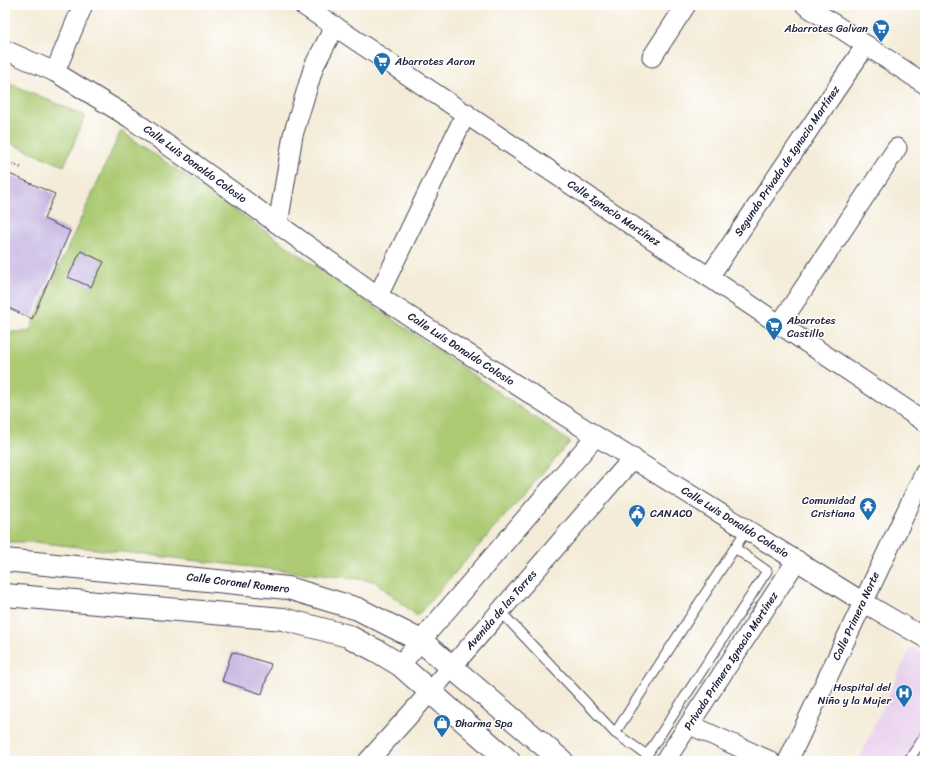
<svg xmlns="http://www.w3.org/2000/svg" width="930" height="766" font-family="Sriracha,sans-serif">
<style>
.built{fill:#e9d1ed}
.green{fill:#abca72;stroke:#667656}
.building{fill:#c4b4e0}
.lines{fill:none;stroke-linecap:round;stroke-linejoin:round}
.lane-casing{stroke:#424053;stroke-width:11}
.street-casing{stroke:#424053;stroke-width:21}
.secondary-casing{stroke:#424053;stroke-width:24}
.path{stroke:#424053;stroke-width:2.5;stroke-dasharray:1 3;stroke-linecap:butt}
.lane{stroke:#fff;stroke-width:9}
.street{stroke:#fff;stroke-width:19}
.secondary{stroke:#fff;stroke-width:22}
.labels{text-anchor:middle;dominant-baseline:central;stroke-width:3;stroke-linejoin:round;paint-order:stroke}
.poi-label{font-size:11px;fill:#22223b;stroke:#fff;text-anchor:start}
.street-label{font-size:11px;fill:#22223b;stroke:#fff}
</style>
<rect width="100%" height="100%" fill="#fff"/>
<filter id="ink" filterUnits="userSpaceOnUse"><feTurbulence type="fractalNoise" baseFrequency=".025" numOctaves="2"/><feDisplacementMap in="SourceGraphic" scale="8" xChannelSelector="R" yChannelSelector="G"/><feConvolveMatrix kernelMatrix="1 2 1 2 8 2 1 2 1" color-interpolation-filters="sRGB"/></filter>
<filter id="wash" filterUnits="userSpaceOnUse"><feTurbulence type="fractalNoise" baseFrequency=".012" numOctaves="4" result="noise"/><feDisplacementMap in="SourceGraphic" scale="16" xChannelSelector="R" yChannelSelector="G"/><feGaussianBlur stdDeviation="0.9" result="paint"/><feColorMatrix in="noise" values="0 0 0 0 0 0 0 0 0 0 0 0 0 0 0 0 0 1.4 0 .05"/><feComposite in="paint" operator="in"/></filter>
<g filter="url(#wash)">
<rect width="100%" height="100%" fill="#f4ecd8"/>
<path class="built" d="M911,647L925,655V761H858Z"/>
<g class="green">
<path d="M5,81L85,116L64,166L5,141Z"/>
<path d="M121,131L570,442L417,616L374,581L35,542H5V332H29Z"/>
</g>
<g id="blocks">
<g class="building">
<path d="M5,172L55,194L44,219L70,231L32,319L9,308L5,317Z"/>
<path d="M81,251L104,262L91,287L68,277Z"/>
<path d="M232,652L271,664L262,694L222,681Z"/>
</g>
</g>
</g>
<g filter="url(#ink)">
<use href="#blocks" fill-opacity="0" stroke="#424053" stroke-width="1"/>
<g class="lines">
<defs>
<g id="lane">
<path d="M500,611L615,733L747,529"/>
<path d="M615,733L647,755L767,571L735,548"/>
<path d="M908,761L925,736"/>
</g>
<g id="street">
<path d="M303,5L925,422"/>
<path d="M805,5L925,84"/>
<path d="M5,50L55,72L130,118L378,296L596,436L863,602L925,638"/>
<path d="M652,57L686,5"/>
<path d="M55,72L83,5"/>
<path d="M278,224L293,135L314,66L335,26"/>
<path d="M709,277L866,45"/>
<path d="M378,296L466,113"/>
<path d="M780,324L897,148"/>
<path d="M400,665L596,436"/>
<path d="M697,728L770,761"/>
<path d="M368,761L431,691L633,458"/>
<path d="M665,761L797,560"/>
<path d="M788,761L925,472"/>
</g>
<g id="secondary">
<path d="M5,560L288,588L358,609L421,641L562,761"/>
<path d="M5,595L283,619L348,636L377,651L400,665L509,761"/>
</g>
</defs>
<use href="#lane" class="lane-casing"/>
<use href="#street" class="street-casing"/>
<use href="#secondary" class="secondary-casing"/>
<path class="path" d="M5,161L22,168"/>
<use href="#lane" class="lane"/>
<use href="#street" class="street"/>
<use href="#secondary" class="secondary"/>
</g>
</g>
<defs>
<symbol id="supermarket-pin" viewBox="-11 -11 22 30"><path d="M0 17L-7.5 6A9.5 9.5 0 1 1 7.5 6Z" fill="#1f6fb2" stroke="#fff"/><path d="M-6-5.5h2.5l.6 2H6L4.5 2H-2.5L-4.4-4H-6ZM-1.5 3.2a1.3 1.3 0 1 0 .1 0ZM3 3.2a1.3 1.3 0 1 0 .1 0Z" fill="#fff"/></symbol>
<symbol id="temple-pin" viewBox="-11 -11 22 30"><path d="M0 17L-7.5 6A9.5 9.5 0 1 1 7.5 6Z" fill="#1f6fb2" stroke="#fff"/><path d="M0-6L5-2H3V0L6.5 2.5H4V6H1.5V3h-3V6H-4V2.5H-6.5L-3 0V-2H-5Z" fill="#fff"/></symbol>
<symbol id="civic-pin" viewBox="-11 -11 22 30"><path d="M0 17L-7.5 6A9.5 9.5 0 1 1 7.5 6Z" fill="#1f6fb2" stroke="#fff"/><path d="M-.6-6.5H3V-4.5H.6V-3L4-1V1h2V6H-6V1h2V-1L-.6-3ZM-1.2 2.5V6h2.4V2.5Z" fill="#fff"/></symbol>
<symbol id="hospital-pin" viewBox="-11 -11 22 30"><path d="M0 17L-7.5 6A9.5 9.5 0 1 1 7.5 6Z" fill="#1f6fb2" stroke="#fff"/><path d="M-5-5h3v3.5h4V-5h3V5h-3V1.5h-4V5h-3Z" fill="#fff"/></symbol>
<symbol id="shop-pin" viewBox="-11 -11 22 30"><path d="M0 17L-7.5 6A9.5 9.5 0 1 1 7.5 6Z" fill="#1f6fb2" stroke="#fff"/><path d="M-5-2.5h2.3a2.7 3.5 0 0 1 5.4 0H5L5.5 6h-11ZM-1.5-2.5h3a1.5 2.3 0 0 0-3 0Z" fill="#fff"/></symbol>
</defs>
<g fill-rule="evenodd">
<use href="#supermarket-pin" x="871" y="18" width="20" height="27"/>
<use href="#supermarket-pin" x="372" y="51" width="20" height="27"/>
<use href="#supermarket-pin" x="764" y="316" width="20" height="27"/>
<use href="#temple-pin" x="858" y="496" width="20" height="27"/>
<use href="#civic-pin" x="627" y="503" width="20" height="27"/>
<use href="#hospital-pin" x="894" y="683" width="20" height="27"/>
<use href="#shop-pin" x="432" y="713" width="20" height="27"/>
</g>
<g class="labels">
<g class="poi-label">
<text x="868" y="28" text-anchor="end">Abarrotes Galvan</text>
<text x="395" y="61">Abarrotes Aaron</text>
<text x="787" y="320">Abarrotes<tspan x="787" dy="13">Castillo</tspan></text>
<text x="855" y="500" text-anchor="end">Comunidad<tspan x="855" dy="13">Cristiana</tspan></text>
<text x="650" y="513">CANACO</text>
<text x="891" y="687" text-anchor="end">Hospital del<tspan x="891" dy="13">Niño y la Mujer</tspan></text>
<text x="455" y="723">Dharma Spa</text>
</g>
<g class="street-label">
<text transform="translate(787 161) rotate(-56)">Segundo Privada de Ignacio Martínez</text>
<text transform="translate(195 164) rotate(36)">Calle Luis Donaldo Colosio</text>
<text transform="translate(614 213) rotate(34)">Calle Ignacio Martínez</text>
<text transform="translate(461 349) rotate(33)">Calle Luis Donaldo Colosio</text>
<text transform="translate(735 522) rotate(32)">Calle Luis Donaldo Colosio</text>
<text transform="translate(238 583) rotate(7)">Calle Coronel Romero</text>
<text transform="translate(501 610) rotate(-49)">Avenida de las Torres</text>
<text transform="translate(856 616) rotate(-65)">Calle Primera Norte</text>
<text transform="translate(731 661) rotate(-57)">Privada Primera Ignacio Martínez</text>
</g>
</g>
<rect width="930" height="766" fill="none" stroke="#fff" stroke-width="20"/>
</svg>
